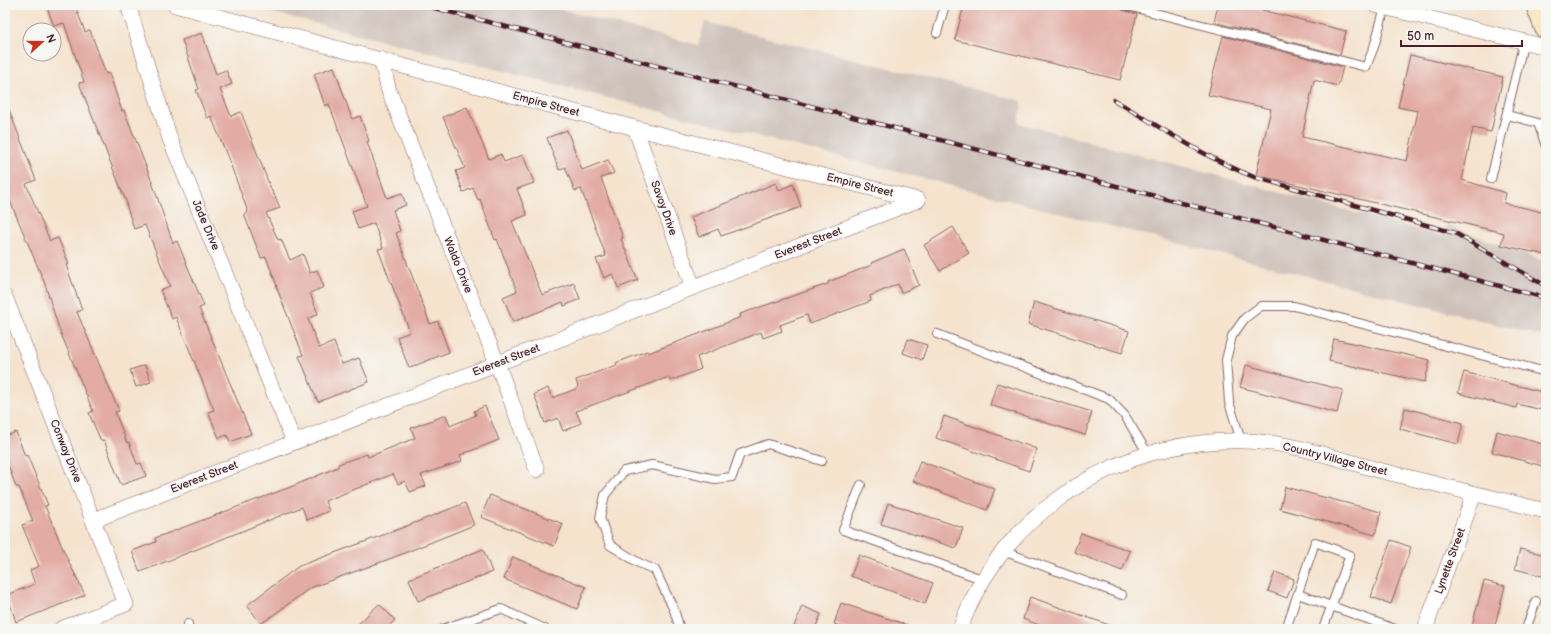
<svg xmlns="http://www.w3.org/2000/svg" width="1551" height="634" font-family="'Balsamiq Sans',sans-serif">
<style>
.industrial{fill:#cec1ba}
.building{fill:#e2aba3}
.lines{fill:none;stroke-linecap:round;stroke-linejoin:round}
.lane-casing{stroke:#866464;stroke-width:10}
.street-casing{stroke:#866464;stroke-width:16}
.secondary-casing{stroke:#866464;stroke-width:24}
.lane{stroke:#fff;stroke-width:8}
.street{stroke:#fff;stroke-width:15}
.secondary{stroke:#f8e8c3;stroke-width:22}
.rail-casing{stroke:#4a1f2b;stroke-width:4.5}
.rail{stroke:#f6f6f2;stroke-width:3;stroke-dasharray:9;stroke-linecap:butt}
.labels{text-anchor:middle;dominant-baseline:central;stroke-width:3;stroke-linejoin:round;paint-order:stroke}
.street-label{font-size:11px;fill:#4a1f2b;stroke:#f6f6f2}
</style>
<rect width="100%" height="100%" fill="#f6f6f2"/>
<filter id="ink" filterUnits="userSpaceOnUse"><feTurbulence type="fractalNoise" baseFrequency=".025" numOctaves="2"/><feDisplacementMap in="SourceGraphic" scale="8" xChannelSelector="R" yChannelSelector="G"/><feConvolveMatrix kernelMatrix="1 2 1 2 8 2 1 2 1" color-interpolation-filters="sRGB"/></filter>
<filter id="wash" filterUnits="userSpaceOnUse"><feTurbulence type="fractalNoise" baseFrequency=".012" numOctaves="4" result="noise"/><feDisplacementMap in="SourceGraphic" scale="16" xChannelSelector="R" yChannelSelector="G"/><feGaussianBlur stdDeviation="0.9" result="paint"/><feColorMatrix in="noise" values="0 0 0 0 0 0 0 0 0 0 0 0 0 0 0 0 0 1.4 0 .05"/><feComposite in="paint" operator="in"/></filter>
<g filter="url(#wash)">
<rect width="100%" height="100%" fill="#f5e3ce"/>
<path class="industrial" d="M243,5H543L698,45L705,22L1022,101L1019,123L1443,236L1447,225L1546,262V337Z"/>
<g id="blocks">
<g class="building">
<path d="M46,5H75L85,32L90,30L106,74L109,73L122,111L124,110L152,182L173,243L177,241L204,306L199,308L251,434L230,442L227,435L219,438L208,412L214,410L176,317L172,319L160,290L170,286L145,225L134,229L126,204H127L79,83L84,82L64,23L54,26Z"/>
<path d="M964,5H1119L1122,10L1137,14L1120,80L955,40Z"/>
<path d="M1218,5H1242L1346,31L1340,55L1214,22Z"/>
<path d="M202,33L216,74L226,70L232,84L220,89L231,116L241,112L273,194H274L280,208L266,213L278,240L281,239L290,260L303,254L310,273L317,270L324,287L310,293L318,314L308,319L319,348L334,342L342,364L359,358L369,382L318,402L299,356L303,355L276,286H277L266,257L261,258L244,214L248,212L230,163L211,116L207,118L196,90L199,89L182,40Z"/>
<path d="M1223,36L1343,67L1338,86L1314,80L1302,137L1407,161L1418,111L1398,107L1410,55L1503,77L1491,132L1473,128L1462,180L1506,193L1504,203L1546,213V255L1501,245L1504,233L1256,175L1271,109L1208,95Z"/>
<path d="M334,67L352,119L360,116L369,141L367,142L387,198L402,193L406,205L393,210L400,231L396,233L430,324L438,321L449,352L409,368L397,337L410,332L378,249L383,248L374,223L358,229L352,211L367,206L329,104L325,106L314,74Z"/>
<path d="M6,102L36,180L26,184L50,241L58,238L69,264L66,265L82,310L77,312L119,411L115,412L127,443L129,442L137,464L141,463L146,476L121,485L104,440L101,441L89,413L93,411L59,329L45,284L5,189Z"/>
<path d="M467,107L489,159L501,154L504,162L523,155L534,183L517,189L527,215L512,221L542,295L574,283L580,299L564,306L563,302L513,322L503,297L517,291L497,239L495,240L480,199L478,200L473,188L463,192L456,171L465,168L443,117Z"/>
<path d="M567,130L582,170L608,160L614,173L601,178L623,238L621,239L638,280L618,288L613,274L604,278L596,259L606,256L581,189L575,191L565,167L559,170L547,138Z"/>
<path d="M776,183L779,190L793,184L801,207L721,236L718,229L699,237L691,217Z"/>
<path d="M953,227L969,253L940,271L924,245Z"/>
<path d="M904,249L919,285L901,293L898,284L870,296L871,301L810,324L807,315L780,325L782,331L763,338L761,332L697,357L701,369L670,381L669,377L576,411L581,423L563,431L558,418L545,423L534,394L548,388L552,398L578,388L576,380L617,365L616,363L647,351L648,353L696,335L741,317L740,314L828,284V282L872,265L871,263Z"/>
<path d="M1034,302L1129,331L1122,353L1028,324Z"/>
<path d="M908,339L927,345L922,360L903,353Z"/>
<path d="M1334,339L1430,360L1425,382L1329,361Z"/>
<path d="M145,365L151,382L136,387L130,370Z"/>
<path d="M1246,365L1343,390L1337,413L1240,387Z"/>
<path d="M1464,372L1546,393V411L1517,404L1516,408L1458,393Z"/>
<path d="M997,383L1092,412L1085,435L990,405Z"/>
<path d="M485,406L499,440L460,455L462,461L421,475L426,486L410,492L405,481L398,484L393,474L325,501L329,511L307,520L302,507L140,572L132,551L156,542L155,538L293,486L338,467V464L367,454L368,457L415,438L411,428L446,415L450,426L476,415L474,411Z"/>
<path d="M1405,408L1463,423L1458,444L1400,429Z"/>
<path d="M944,416L1037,449L1029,471L936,438Z"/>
<path d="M1497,431L1546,445V467L1492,452Z"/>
<path d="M16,432L25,456L27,455L48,505L45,506L66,556L85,595L16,622L7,595L35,584L30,570L39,566L22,525L33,521L19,487H16L5,456V436Z"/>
<path d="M920,461L995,489L987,510L913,481Z"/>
<path d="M1285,487L1381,512L1375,535L1280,509Z"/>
<path d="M490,495L563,524L554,546L481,517Z"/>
<path d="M465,503L474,525L392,558L310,588L261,624L247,605L299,566L394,531Z"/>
<path d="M888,503L963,528L956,548L881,524Z"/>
<path d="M1081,533L1130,551L1122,571L1074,552Z"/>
<path d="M1391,540L1411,547L1391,604L1371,597Z"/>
<path d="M483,549L492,572L418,601L409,579Z"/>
<path d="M1520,549L1546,555V577L1515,569Z"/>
<path d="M859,555L933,583L925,604L851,576Z"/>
<path d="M513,557L586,587L577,609L504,579Z"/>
<path d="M1275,572L1294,579L1287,598L1268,591Z"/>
<path d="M1484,581L1505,586L1494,629H1471Z"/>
<path d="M1030,597L1115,627V629H1050L1023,619Z"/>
<path d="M841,603L910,626V629H850L834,624Z"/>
<path d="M379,604L395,620L386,629H353Z"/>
<path d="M802,606L821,614L815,629H793Z"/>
</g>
</g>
</g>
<g filter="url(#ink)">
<use href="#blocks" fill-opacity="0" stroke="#866464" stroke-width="1"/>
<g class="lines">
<defs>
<g id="lane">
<path d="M1124,5L1366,67L1374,47L1385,7"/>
<path d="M937,33L945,5"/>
<path d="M1507,115L1538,123L1546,146"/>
<path d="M1491,179L1524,41"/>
<path d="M937,334L1109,399L1125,416L1148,454"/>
<path d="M1241,441L1229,402L1226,360L1232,336L1245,318L1261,306H1294L1546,372"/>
<path d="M861,485L843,530L982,579"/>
<path d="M1003,551L1122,595"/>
<path d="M1298,594L1395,629"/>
<path d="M188,624L189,629"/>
<path d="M443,629L501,609L545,629"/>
<path d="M676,629L679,626L674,610L655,570L639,563L610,545L600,518L605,495L624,471L652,465L715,479L732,477L740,454L768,444L822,461"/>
<path d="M1286,629L1315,542L1350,555L1323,629"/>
<path d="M1526,629L1536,601"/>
</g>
<g id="street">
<path d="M128,5L170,139L294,442"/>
<path d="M175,5L635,128L918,200"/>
<path d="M1375,5L1546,47"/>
<path d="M381,59L389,91L497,363L537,470"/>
<path d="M635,128L693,287"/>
<path d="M5,297L126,604L61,629"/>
<path d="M94,520L918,200"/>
<path d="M960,629C978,577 1010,536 1053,503C1119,452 1207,430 1290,446C1319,452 1349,462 1378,470C1434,484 1490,497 1546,511"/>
<path d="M1425,629L1474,494"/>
</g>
<path id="secondary" d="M1537,5L1546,28"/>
</defs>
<use href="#lane" class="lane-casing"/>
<use href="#street" class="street-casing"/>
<use href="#secondary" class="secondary-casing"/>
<use href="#lane" class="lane"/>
<use href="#street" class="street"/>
<use href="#secondary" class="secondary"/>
<defs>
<g id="rail">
<path d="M423,5L1546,298"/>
<path d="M1114,100C1160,127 1204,157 1254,177L1455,233L1546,286"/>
</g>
</defs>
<use href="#rail" class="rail-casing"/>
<use href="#rail" class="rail"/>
</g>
</g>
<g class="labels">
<g class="street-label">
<text transform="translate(546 104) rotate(15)">Empire Street</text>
<text transform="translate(860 185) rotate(14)">Empire Street</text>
<text transform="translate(664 208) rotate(70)">Savoy Drive</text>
<text transform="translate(206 225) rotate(67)">Jade Drive</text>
<text transform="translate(808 243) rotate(-21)">Everest Street</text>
<text transform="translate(458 265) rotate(68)">Waldo Drive</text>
<text transform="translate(506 360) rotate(-21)">Everest Street</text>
<text transform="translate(66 451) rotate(68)">Conway Drive</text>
<text transform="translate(1335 459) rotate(14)">Country Village Street</text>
<text transform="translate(204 477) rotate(-21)">Everest Street</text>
<text transform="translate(1450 561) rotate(-70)">Lynette Street</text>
</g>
</g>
<rect width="1551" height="634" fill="none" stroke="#f6f6f2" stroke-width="20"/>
<g transform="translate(42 42) rotate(69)"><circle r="19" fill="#f6f6f2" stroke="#b1a0a2"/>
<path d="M0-3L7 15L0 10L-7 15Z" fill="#c8321e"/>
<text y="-6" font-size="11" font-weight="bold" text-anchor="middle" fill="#4a1f2b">N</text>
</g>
<path d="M1401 40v6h121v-6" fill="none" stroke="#4a1f2b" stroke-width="2"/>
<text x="1407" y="40" font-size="12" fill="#4a1f2b" stroke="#f6f6f2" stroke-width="3" paint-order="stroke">50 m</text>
</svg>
